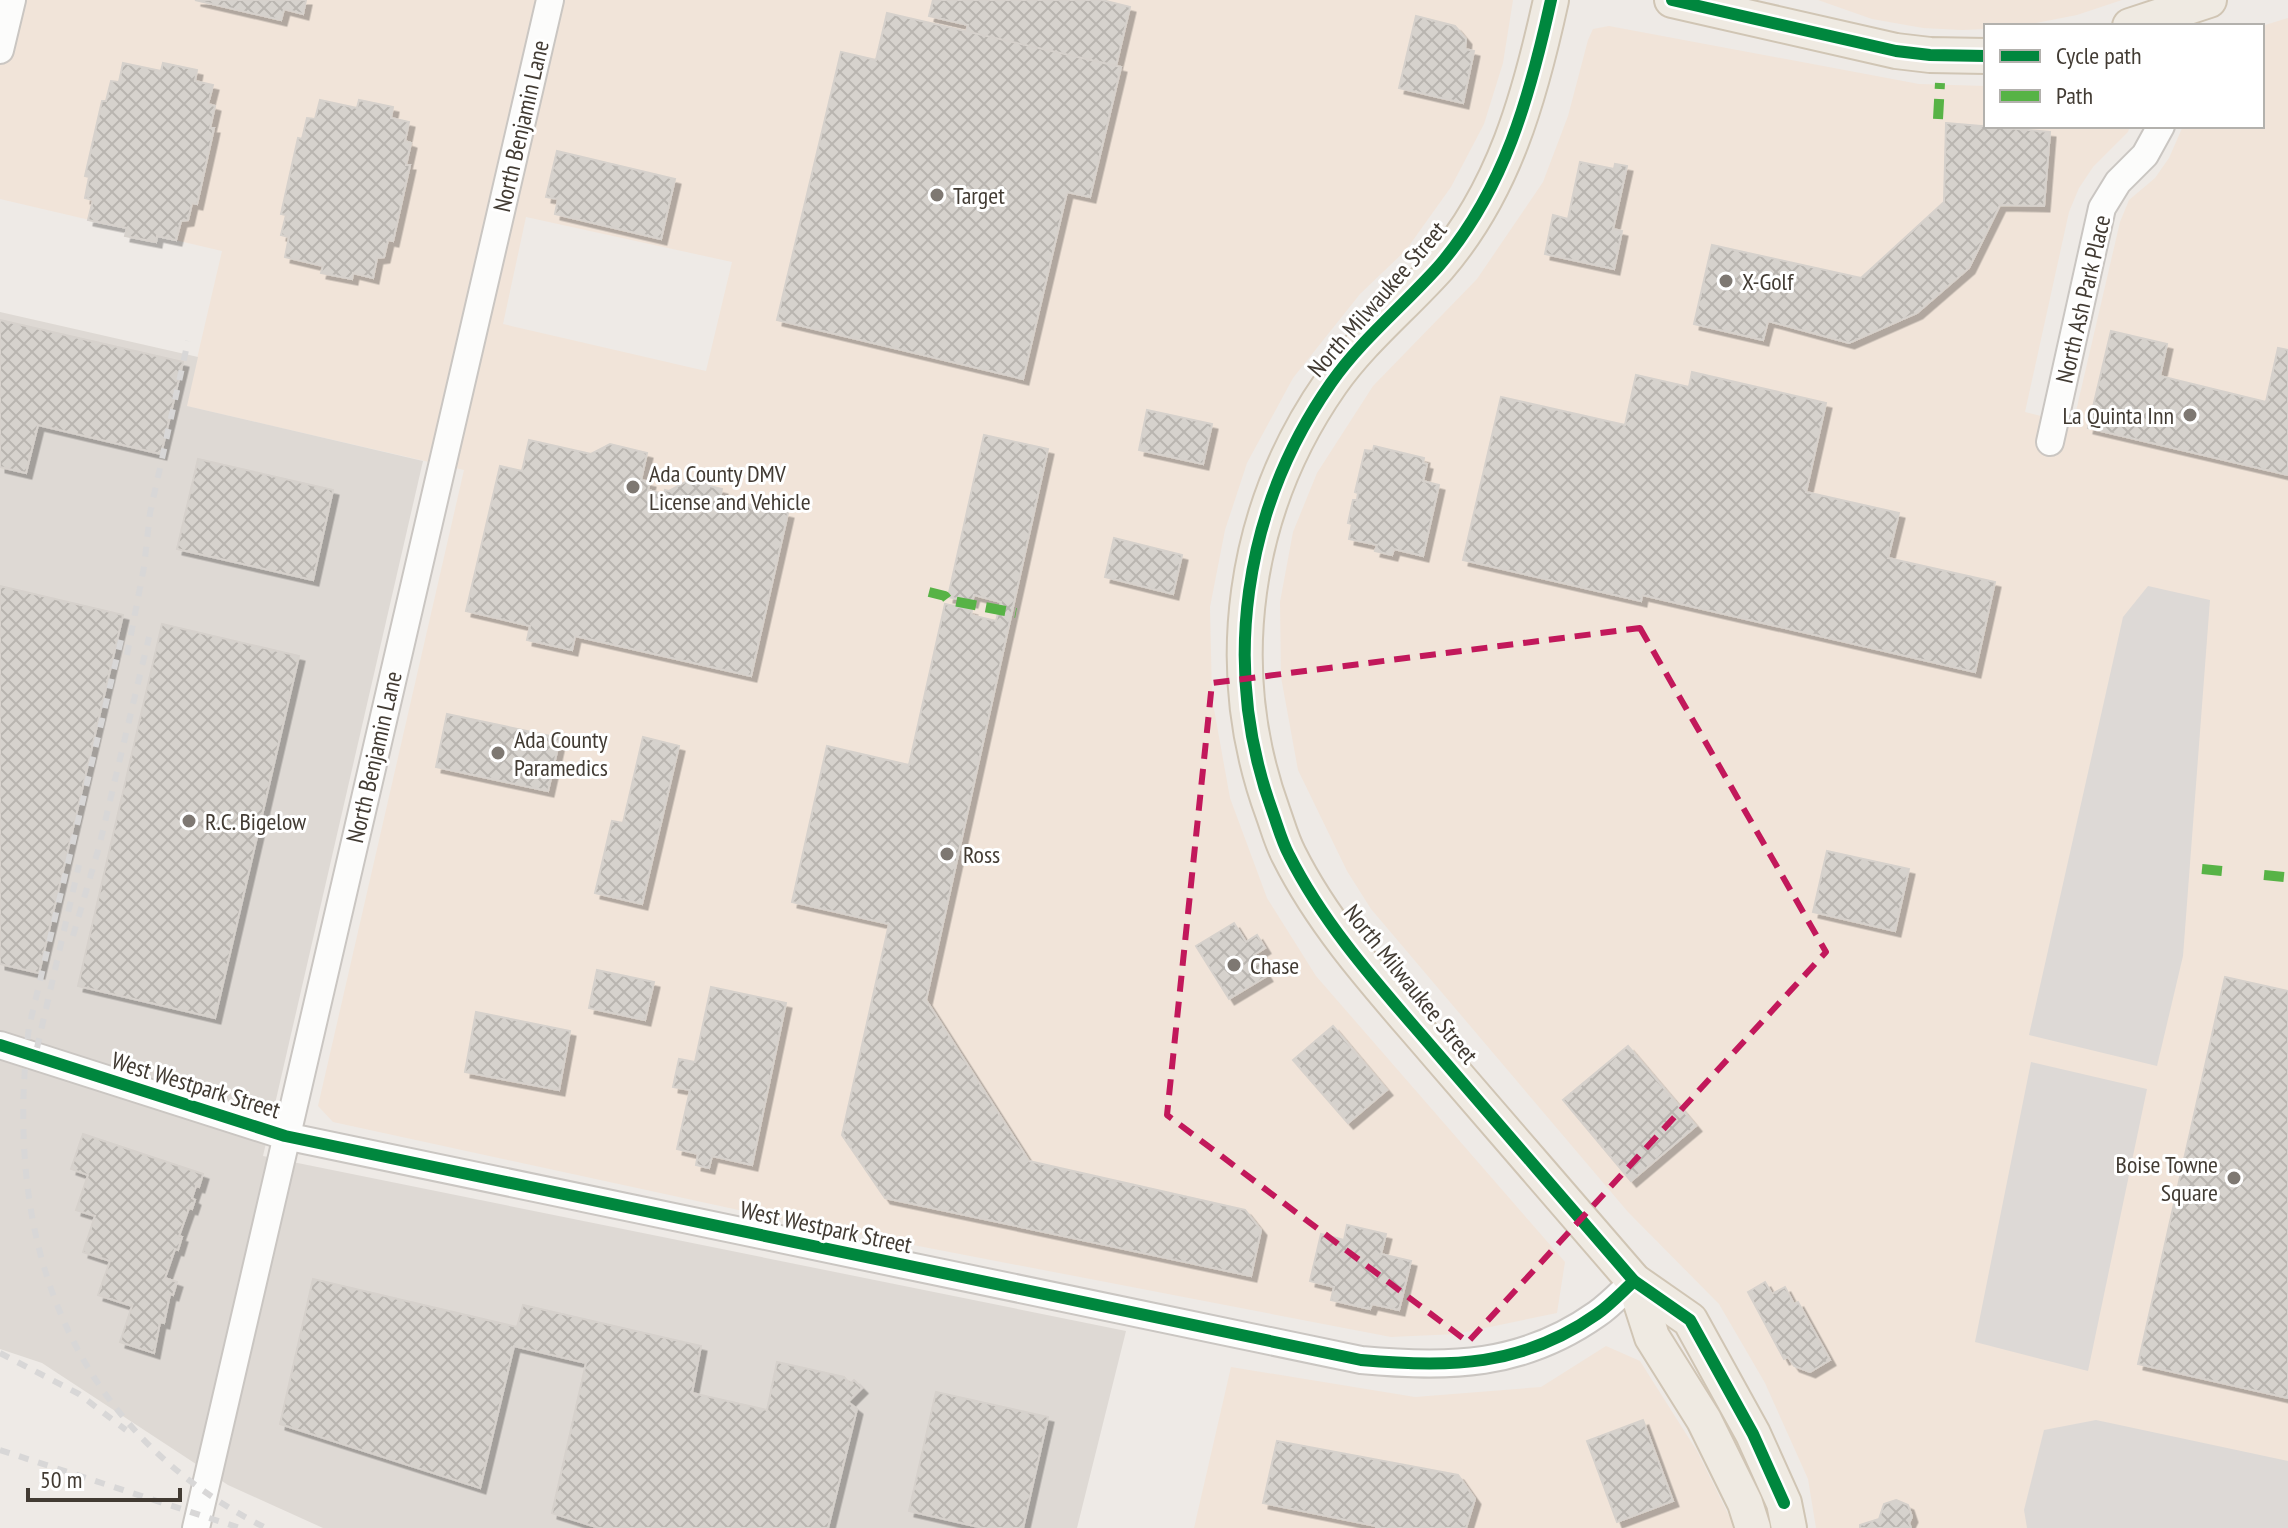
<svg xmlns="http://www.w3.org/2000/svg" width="2288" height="1528" font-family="'PT Sans Narrow',sans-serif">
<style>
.commercial{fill:#f1e4d9;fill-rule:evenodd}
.industrial{fill:#ded9d4}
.parking{fill:#ddd9d6}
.building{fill:url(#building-cross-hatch);stroke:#d6d1cc;stroke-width:2;filter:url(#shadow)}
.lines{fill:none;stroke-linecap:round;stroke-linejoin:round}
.minor-casing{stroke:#cac6c2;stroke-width:30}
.major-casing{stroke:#d0c5b4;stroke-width:38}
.minor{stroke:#fcfcfb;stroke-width:26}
.major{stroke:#efeae2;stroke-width:34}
.rail{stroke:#d8d7d7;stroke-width:6;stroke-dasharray:10 10;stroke-linecap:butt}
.quiet{stroke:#57b346;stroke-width:10;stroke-dasharray:20 10;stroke-linecap:butt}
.cycleway-casing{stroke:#fff;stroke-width:17}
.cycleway{stroke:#00873e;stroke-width:12}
.marked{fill:none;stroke:#c2185b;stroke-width:6;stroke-dasharray:16 10;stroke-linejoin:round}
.poi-dot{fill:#7e7872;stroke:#fff;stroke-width:3}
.labels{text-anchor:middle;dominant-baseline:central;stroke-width:6;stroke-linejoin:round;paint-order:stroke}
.street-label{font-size:24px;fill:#423b33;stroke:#fff}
.poi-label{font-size:24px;fill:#423b33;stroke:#fff;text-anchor:start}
</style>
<defs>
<pattern id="building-cross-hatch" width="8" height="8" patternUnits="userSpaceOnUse" patternTransform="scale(2)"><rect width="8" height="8" fill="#d6d2cd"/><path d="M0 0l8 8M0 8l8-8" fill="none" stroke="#b9b5b0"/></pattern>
<filter id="shadow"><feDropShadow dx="5.5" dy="5.5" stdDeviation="0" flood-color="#0004"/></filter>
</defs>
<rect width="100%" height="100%" fill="#eeeae6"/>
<g class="commercial">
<path d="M0,0H1513L1503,63L1484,124L1451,187L1406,250L1360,294L1293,378L1247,463L1225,530L1210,607L1212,698L1230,798L1267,898L1316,976L1565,1262L1557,1313L1456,1334L1391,1337L789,1221L333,1122L318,1106L464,470L186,406L222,251L0,199ZM526,217L732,262L706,371L503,324Z"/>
<path d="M1818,0H2122L2077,15L2021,26H1986V29L1962,30L1923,28L1872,19Z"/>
<path d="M2288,18V1528H1816L1808,1479L1765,1383L1719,1304L1628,1212L1371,909L1347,871L1298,770L1281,677L1280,602L1293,532L1317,473L1373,386L1477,279L1543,182L1568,116L1588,40L1593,29L1609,26L1919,84L1986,86V126H2130L2128,132L2093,167L2079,188L2069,212L2025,412L2073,424L2120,222L2129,200L2155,178L2169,158L2183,126H2262V26Z"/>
<path d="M1606,1346L1640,1361L1697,1451L1735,1528H1194L1231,1367L1415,1397L1541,1387Z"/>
</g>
<path class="industrial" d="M0,312L198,357L187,406L423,461L263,1156L1126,1331L1077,1528H323L228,1485L42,1363L0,1349Z"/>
<g class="parking">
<path d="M2148,586L2210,600L2183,956L2157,1066L2029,1035L2123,617Z"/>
<path d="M2031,1062L2147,1089L2088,1371L1975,1342Z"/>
<path d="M2096,1420L2288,1461V1528H2027L2024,1510L2044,1430Z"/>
</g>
<g class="building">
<path d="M195,0H306L303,14L284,9L281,20Z"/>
<path d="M933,0H1102L1130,7L1116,66L966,32L968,25L929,16Z"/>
<path d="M887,13L1121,67L1090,197L1067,192L1023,379L777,320L841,52L876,60Z"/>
<path d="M1416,16L1455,26L1466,39L1465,49L1474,51L1463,103L1399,88Z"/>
<path d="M123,63L161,71L163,63L197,70L195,81L213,85L208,104L215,106L210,128H214L197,204L192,203L188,220L181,221L176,240L157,236L156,242L125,236L127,228L88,220L93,200L85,198L89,177L85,176L102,101H106L111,81L119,82Z"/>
<path d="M320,100L357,108L359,100L393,107L391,118L409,122L405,141L411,143L406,165H410L393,241L388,240L384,257L377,258L373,278L353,273L352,279L321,273L323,266L285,257L289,237L281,235L286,215L281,214L298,138L302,139L307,118L315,119Z"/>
<path d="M1946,123L2050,132L2044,206L2000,205L1969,268L1917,313L1849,343L1768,321L1763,340L1694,324L1712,245L1861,278L1944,202Z"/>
<path d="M557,151L675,179L661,239L555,214L558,199L546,197Z"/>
<path d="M1580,162L1614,169L1615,164L1627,166L1613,229L1622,231L1614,269L1545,254L1553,215L1568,219Z"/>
<path d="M0,320L183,362L161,454L38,425L26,473L0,467Z"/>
<path d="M2111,331L2167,344L2160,376L2266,402L2278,348L2288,350V475L2088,428Z"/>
<path d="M1692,372L1826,403L1806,492L1899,513L1888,558L1995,582L1975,672L1642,595L1641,601L1463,560L1501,397L1625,425L1636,375L1689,387Z"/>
<path d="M1147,410L1212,424L1203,464L1139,450Z"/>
<path d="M984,435L1048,449L926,1000L1029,1161L1245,1210L1261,1230L1251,1276L885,1198L842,1135L889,924L792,902L827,746L909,765L945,604L972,610L971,615L996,621L1001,602L974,595L972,602L948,597Z"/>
<path d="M529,440L591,454L610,444L647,453L641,480L650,482L648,490L664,494L665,490L669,491L704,472L701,484L722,489L720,498L788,513L751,676L575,636L572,650L527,640L530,626L466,611L500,466L522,471Z"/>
<path d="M1374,446L1424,458L1423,463L1427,464L1423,481L1439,485L1423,556L1394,549L1392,555L1375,551L1377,545L1349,539L1352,524L1348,523L1353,500H1357L1358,493L1355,492L1365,450L1373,451Z"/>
<path d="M198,459L333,490L313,580L177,549Z"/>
<path d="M1114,538L1182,555L1173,594L1105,577Z"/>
<path d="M0,586L123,615L39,973L0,964Z"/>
<path d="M162,624L299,656L215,1018L78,986Z"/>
<path d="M447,714L560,738L548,791L436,767Z"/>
<path d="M643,737L679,746L642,904L595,893L612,821L623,823Z"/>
<path d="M1827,851L1909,869L1895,931L1813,912Z"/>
<path d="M1234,923L1246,942L1257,935L1265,948L1254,955L1267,976L1229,999L1196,946Z"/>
<path d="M597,970L654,982L645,1020L589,1008Z"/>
<path d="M2225,977L2288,991V1398L2138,1364Z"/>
<path d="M711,987L786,1003L752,1165L712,1156L709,1168L696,1165L698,1154L677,1149L690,1090L673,1087L679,1059L695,1062Z"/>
<path d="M476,1012L570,1031L559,1090L465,1072Z"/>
<path d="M1333,1026L1387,1090L1348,1123L1293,1060Z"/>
<path d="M1628,1046L1696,1126L1631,1181L1563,1100Z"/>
<path d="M83,1134L203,1174L199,1187L196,1186L192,1198L195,1200L192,1209L189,1208L179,1236L182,1237L178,1250L175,1249L165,1278L177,1282L173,1295L170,1294L164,1323L160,1322L154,1353L120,1342L132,1306L98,1295L110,1261L83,1252L95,1216L76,1210L88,1175L71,1169Z"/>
<path d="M1347,1225L1386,1234L1381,1254L1411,1261L1399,1310L1372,1304L1370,1309L1331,1300L1334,1287L1310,1281L1321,1234L1344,1240Z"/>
<path d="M313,1279L517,1327L523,1305L701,1346L692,1393L767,1410L777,1362L844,1377L850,1384L854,1380L862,1388L848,1402L857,1409L828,1528H599L552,1513L586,1363L514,1346L480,1488L280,1424Z"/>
<path d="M1765,1282L1772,1294L1785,1287L1794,1304L1798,1302L1830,1360L1810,1372L1794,1366L1788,1357L1784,1359L1748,1292Z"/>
<path d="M936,1392L1048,1417L1023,1528H983L909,1511Z"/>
<path d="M1643,1420L1673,1501L1617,1522L1587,1441Z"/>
<path d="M1277,1441L1458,1475L1475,1499L1466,1528H1376V1526L1263,1503Z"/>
<path d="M1896,1500L1908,1505L1912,1517L1909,1523L1911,1528H1860V1525L1879,1519L1884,1504Z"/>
</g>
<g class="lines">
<defs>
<g id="minor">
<path d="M0,50L12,0"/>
<path d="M2050,442L2102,208L2118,182L2145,155L2161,126"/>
<path d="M0,1045L285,1136L1361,1360C1449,1368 1522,1367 1597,1314C1610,1305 1622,1292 1634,1281"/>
<path d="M196,1528L550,0"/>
</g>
<g id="major">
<path d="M1551,0C1530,96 1504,191 1438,267C1403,306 1361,340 1331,383C1243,509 1220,668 1273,813C1278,827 1282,842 1289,855C1326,929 1384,991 1437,1053C1503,1129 1568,1205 1634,1281L1690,1320L1753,1434L1784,1503L1789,1528"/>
<path d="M1672,0L1896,51L1930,55L1986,56"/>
<path d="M2130,26L2209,0"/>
<path d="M1634,1281L1652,1337L1704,1420L1745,1503L1753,1528"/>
</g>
</defs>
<use href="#minor" class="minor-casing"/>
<use href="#major" class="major-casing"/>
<use href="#minor" class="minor"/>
<use href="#major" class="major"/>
<g class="rail">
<path d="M121,640L29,1027C2,1238 68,1429 266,1528"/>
<path d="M127,655L144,567L150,513L188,341"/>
<path d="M73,936L99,847L149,637"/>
<path d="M37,1048L79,865"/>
<path d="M0,1353L79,1394L126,1430"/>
<path d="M0,1450L240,1528"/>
</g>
<g class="quiet">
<path d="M1938,119L1940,83"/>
<path d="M929,592L945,596L948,600L1016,613"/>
<path d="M2202,869L2222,871"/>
<path d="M2264,875L2284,877"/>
</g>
<defs>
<g id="cycleway">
<path d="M1551,0C1530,96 1504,191 1438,267C1403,306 1361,340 1331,383C1243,509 1220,668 1273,813C1278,827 1282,842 1289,855C1326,929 1384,991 1437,1053C1503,1129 1568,1205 1634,1281L1690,1320L1753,1434L1784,1503"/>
<path d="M1672,0L1896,51L1930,55L1986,56"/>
<path d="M0,1045L285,1136L1361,1360C1449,1368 1522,1367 1597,1314C1610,1305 1622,1292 1634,1281"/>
</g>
</defs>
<use href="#cycleway" class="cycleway-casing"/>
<use href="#cycleway" class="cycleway"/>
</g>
<path class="marked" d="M1640,628L1826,952L1468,1342L1167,1115L1212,683Z"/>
<g class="poi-dot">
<circle cx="937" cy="195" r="8"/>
<circle cx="1726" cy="281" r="8"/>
<circle cx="2190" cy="415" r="8"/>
<circle cx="633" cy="487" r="8"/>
<circle cx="498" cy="753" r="8"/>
<circle cx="189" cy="821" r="8"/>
<circle cx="947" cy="854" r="8"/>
<circle cx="1234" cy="965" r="8"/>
<circle cx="2234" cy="1178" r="8"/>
</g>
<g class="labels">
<g class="street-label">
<text transform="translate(521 126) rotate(-77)">North Benjamin Lane</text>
<text transform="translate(1377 299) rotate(-49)">North Milwaukee Street</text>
<text transform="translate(2083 299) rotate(-77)">North Ash Park Place</text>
<text transform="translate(374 757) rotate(-77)">North Benjamin Lane</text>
<text transform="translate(1411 984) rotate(51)">North Milwaukee Street</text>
<text transform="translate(196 1085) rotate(17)">West Westpark Street</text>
<text transform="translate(826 1227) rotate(12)">West Westpark Street</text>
</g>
<g class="poi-label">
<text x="953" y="195">Target</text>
<text x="1742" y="281">X-Golf</text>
<text x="2174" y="415" text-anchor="end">La Quinta Inn</text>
<text x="649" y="473">Ada County DMV<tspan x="649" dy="28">License and Vehicle</tspan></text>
<text x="514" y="739">Ada County<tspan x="514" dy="28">Paramedics</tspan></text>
<text x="205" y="821">R.C. Bigelow</text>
<text x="963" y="854">Ross</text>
<text x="1250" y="965">Chase</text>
<text x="2218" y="1164" text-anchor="end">Boise Towne<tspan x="2218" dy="28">Square</tspan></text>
</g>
</g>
<rect x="1984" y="24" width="280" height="104" fill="#ffffff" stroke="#b3b1ad" stroke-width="2"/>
<rect x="2000" y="50" width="40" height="12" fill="#00873e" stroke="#b3b1ad" stroke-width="2"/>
<text x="2056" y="64" font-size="24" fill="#423b33">Cycle path</text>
<rect x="2000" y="90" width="40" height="12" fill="#57b346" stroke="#b3b1ad" stroke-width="2"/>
<text x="2056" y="104" font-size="24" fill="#423b33">Path</text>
<path d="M28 1488v12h152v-12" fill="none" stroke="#423b33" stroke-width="4"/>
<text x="40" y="1488" font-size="24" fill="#423b33" stroke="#ffffff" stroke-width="6" paint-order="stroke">50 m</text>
</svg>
